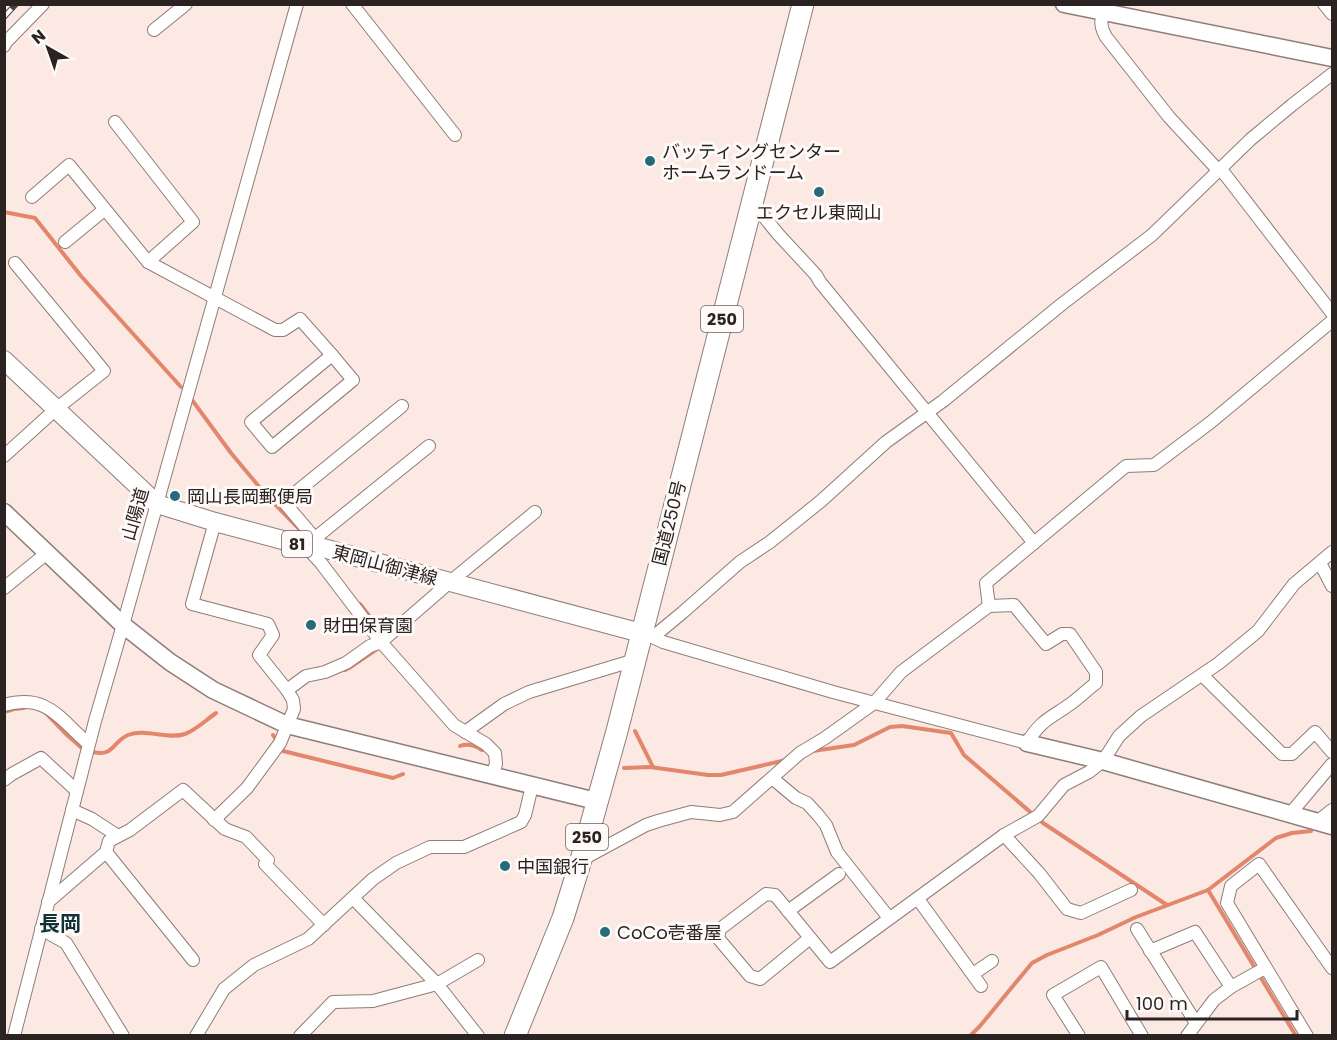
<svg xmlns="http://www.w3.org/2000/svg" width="1337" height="1040" font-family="Poppins,'Noto Sans JP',sans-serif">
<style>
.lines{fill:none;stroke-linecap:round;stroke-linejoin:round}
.stream{stroke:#e2876c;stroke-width:4}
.street-casing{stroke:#8e7d78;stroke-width:14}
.secondary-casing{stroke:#8e7d78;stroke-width:19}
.primary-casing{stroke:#8e7d78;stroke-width:20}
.highway-casing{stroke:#8e7d78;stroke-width:23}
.street{stroke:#fff;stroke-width:12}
.secondary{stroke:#fff;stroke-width:16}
.primary{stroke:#fff;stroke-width:18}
.highway{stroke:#fff;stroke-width:21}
.rail-casing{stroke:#483f3d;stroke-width:6}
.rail{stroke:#fefaf9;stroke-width:4;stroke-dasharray:11;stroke-linecap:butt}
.poi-dot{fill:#256b7a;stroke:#fefaf9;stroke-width:2}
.labels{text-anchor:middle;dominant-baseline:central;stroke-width:6;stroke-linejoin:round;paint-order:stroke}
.shield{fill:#fefaf9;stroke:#6a6462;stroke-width:1.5}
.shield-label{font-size:16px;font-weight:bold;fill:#2a2321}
.poi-label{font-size:18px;fill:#2a2321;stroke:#fefaf9;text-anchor:start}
.street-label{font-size:18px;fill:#2a2321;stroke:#fefaf9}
.quarter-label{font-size:21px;font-weight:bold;fill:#103138;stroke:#fefaf9}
</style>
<rect width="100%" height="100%" fill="#fce9e3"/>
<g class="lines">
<g class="stream">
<path d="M4,212L35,218L81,276L181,387"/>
<path d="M192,400L231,453L266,495L305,535"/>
<path d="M360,604L384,635"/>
<path d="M345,670L349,668L377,649"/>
<path d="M4,712L14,709L24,708"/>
<path d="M46,713L67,735L83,749"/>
<path d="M635,731L653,767"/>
<path d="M273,735L283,751L393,778L403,774"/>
<path d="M460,746C468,743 475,745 482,750"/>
<path d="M813,751L854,745L890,727L902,726L951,733L964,755L1043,823L1167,905"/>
<path d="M93,752C114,757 112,742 128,735C146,728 167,740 185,734C196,730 206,720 216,713"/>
<path d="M624,768L650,767L708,775H721L786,760"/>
<path d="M1208,890L1296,1036"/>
<path d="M970,1036L980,1026L1032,963L1047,955L1098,935L1136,917L1208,890L1276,838L1292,833L1311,831"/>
</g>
<defs>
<g id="street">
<path d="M352,4L455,135"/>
<path d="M1324,4L1332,14"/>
<path d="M1103,12C1100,22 1101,28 1106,37L1169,117L1218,170"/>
<path d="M154,30L186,4"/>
<path d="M4,46L6,42L43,4"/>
<path d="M115,122L193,222L148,262"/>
<path d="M1220,168L1332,313"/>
<path d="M32,197L69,165L148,262L275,330H283L300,319L332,355"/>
<path d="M752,202L778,234L816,275L820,282L1034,543"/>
<path d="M65,242L104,210"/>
<path d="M332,355L353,380L272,447L251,422Z"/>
<path d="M4,456L56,409L104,371L15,263"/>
<path d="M314,539L429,446"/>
<path d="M305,546L321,563L381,642L454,725L486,744L495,753L496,764L492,776"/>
<path d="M323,548L284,502L402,406"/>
<path d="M1320,563L1332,586"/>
<path d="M4,588L47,553"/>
<path d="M648,635L663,642L833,692L1027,743C1042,718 1052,718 1073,702C1081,696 1088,689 1096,683V672L1070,634H1062L1046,644L1014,605L989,606"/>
<path d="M653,637L682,613L740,562L770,542L821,501L886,442L943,401L1062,304L1152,235L1251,139L1292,105L1332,74"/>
<path d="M1202,675L1282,754H1292L1315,732L1332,752"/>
<path d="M287,690L306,676L325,672L346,663L370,646L381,642L450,582L535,512"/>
<path d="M4,705C48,693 59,719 89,744"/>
<path d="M465,732L504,704L529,692L635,660"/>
<path d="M772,778L796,798L807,803L818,815L826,825L837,852L889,918"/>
<path d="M4,780L12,774L41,758L77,791"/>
<path d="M72,810L92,819L118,836"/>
<path d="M1290,814L1332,764"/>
<path d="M214,820L247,788L280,743L294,709L293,700L287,690L259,655L273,635L268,624L192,604L215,522"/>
<path d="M1317,822L1332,810"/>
<path d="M1004,835L1039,873L1067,909L1081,913L1131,890"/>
<path d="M106,852L193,960"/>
<path d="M581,860L646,825L658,821L691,812L720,815L733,812L800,753L825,738L874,703L901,672L989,606L986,583L1126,466L1154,465L1211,422L1332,321"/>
<path d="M353,898L437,984L478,1036"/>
<path d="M918,899L981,986"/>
<path d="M48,902L106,852L109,841L130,830L183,790L225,829L246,837L268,860L265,864L324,925"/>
<path d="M788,911L839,874"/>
<path d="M41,929L66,943L123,1036"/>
<path d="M1137,929L1196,1023"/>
<path d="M810,938L760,979L750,976L718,938L720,929L766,894L775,895L830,962L1004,835L1038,816L1064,785L1089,772L1103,761L1119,736L1141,716L1219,663L1258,631L1294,584L1332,552"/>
<path d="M1150,951L1195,932L1231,987"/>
<path d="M973,974L992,961"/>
<path d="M14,1036L95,721L123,625L297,4"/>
<path d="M196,1036L224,989L254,965L308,939L373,879L396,863L430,847H464L521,822L525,815L532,786"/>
<path d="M300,1036L333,1002L373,1001L437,984L478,960"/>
<path d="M1079,1036L1053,995L1101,967L1142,1036"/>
<path d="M1187,1036L1214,1000L1231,987L1265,968"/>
<path d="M1307,1036L1227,903L1231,886L1259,864L1332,968"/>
</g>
<g id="secondary">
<path d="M1064,4L1332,58"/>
<path d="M4,512L123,625L170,662L213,690L287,725L596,801"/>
<path d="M1027,743L1103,761L1332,826"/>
</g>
<path id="primary" d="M4,360L157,504L215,522L305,546L323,548L641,633"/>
<path id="highway" d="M515,1036L563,918L581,860L617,731L803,4"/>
</defs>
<use href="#street" class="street-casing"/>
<use href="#secondary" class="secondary-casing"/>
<use href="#primary" class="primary-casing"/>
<use href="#highway" class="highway-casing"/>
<use href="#street" class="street"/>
<use href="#secondary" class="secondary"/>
<use href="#primary" class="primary"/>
<use href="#highway" class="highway"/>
<defs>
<path id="rail" d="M4,17L16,4"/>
</defs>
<use href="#rail" class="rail-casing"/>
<use href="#rail" class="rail"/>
</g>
<g class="poi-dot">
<circle cx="650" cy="161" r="6"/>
<circle cx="819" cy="192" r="6"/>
<circle cx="175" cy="496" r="6"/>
<circle cx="311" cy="625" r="6"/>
<circle cx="505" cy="866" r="6"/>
<circle cx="605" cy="932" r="6"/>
</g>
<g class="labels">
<g class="shield">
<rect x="701" y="306" width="42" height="26" rx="4.5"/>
<rect x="282" y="531" width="30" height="26" rx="4.5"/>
<rect x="566" y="824" width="42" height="26" rx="4.5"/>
</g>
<g class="shield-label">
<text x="722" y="319">250</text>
<text x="297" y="544">81</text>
<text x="587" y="837">250</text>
</g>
<g class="poi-label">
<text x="662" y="151">バッティングセンター<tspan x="662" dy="21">ホームランドーム</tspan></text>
<text x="819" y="212" text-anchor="middle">エクセル東岡山</text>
<text x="187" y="496">岡山長岡郵便局</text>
<text x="323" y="625">財田保育園</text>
<text x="517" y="866">中国銀行</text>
<text x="617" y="932">CoCo壱番屋</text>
</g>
<g class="street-label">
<text transform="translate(135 514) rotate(-74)">山陽道</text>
<text transform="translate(669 523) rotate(-76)">国道250号</text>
<text transform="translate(385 565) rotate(15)">東岡山御津線</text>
</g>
<g class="quarter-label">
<text x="60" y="923">長岡</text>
</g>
</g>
<rect width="1337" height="1040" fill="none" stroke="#2a2321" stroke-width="12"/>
<g transform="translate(48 48) rotate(320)" stroke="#fefaf9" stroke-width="4.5" paint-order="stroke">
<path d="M0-4.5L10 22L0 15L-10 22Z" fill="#2a2321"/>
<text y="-9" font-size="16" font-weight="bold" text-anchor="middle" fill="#2a2321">N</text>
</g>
<path d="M1127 1010v9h170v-9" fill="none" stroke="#2a2321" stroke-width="3"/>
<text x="1136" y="1010" font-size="18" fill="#2a2321" stroke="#fefaf9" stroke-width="4.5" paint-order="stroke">100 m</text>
</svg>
